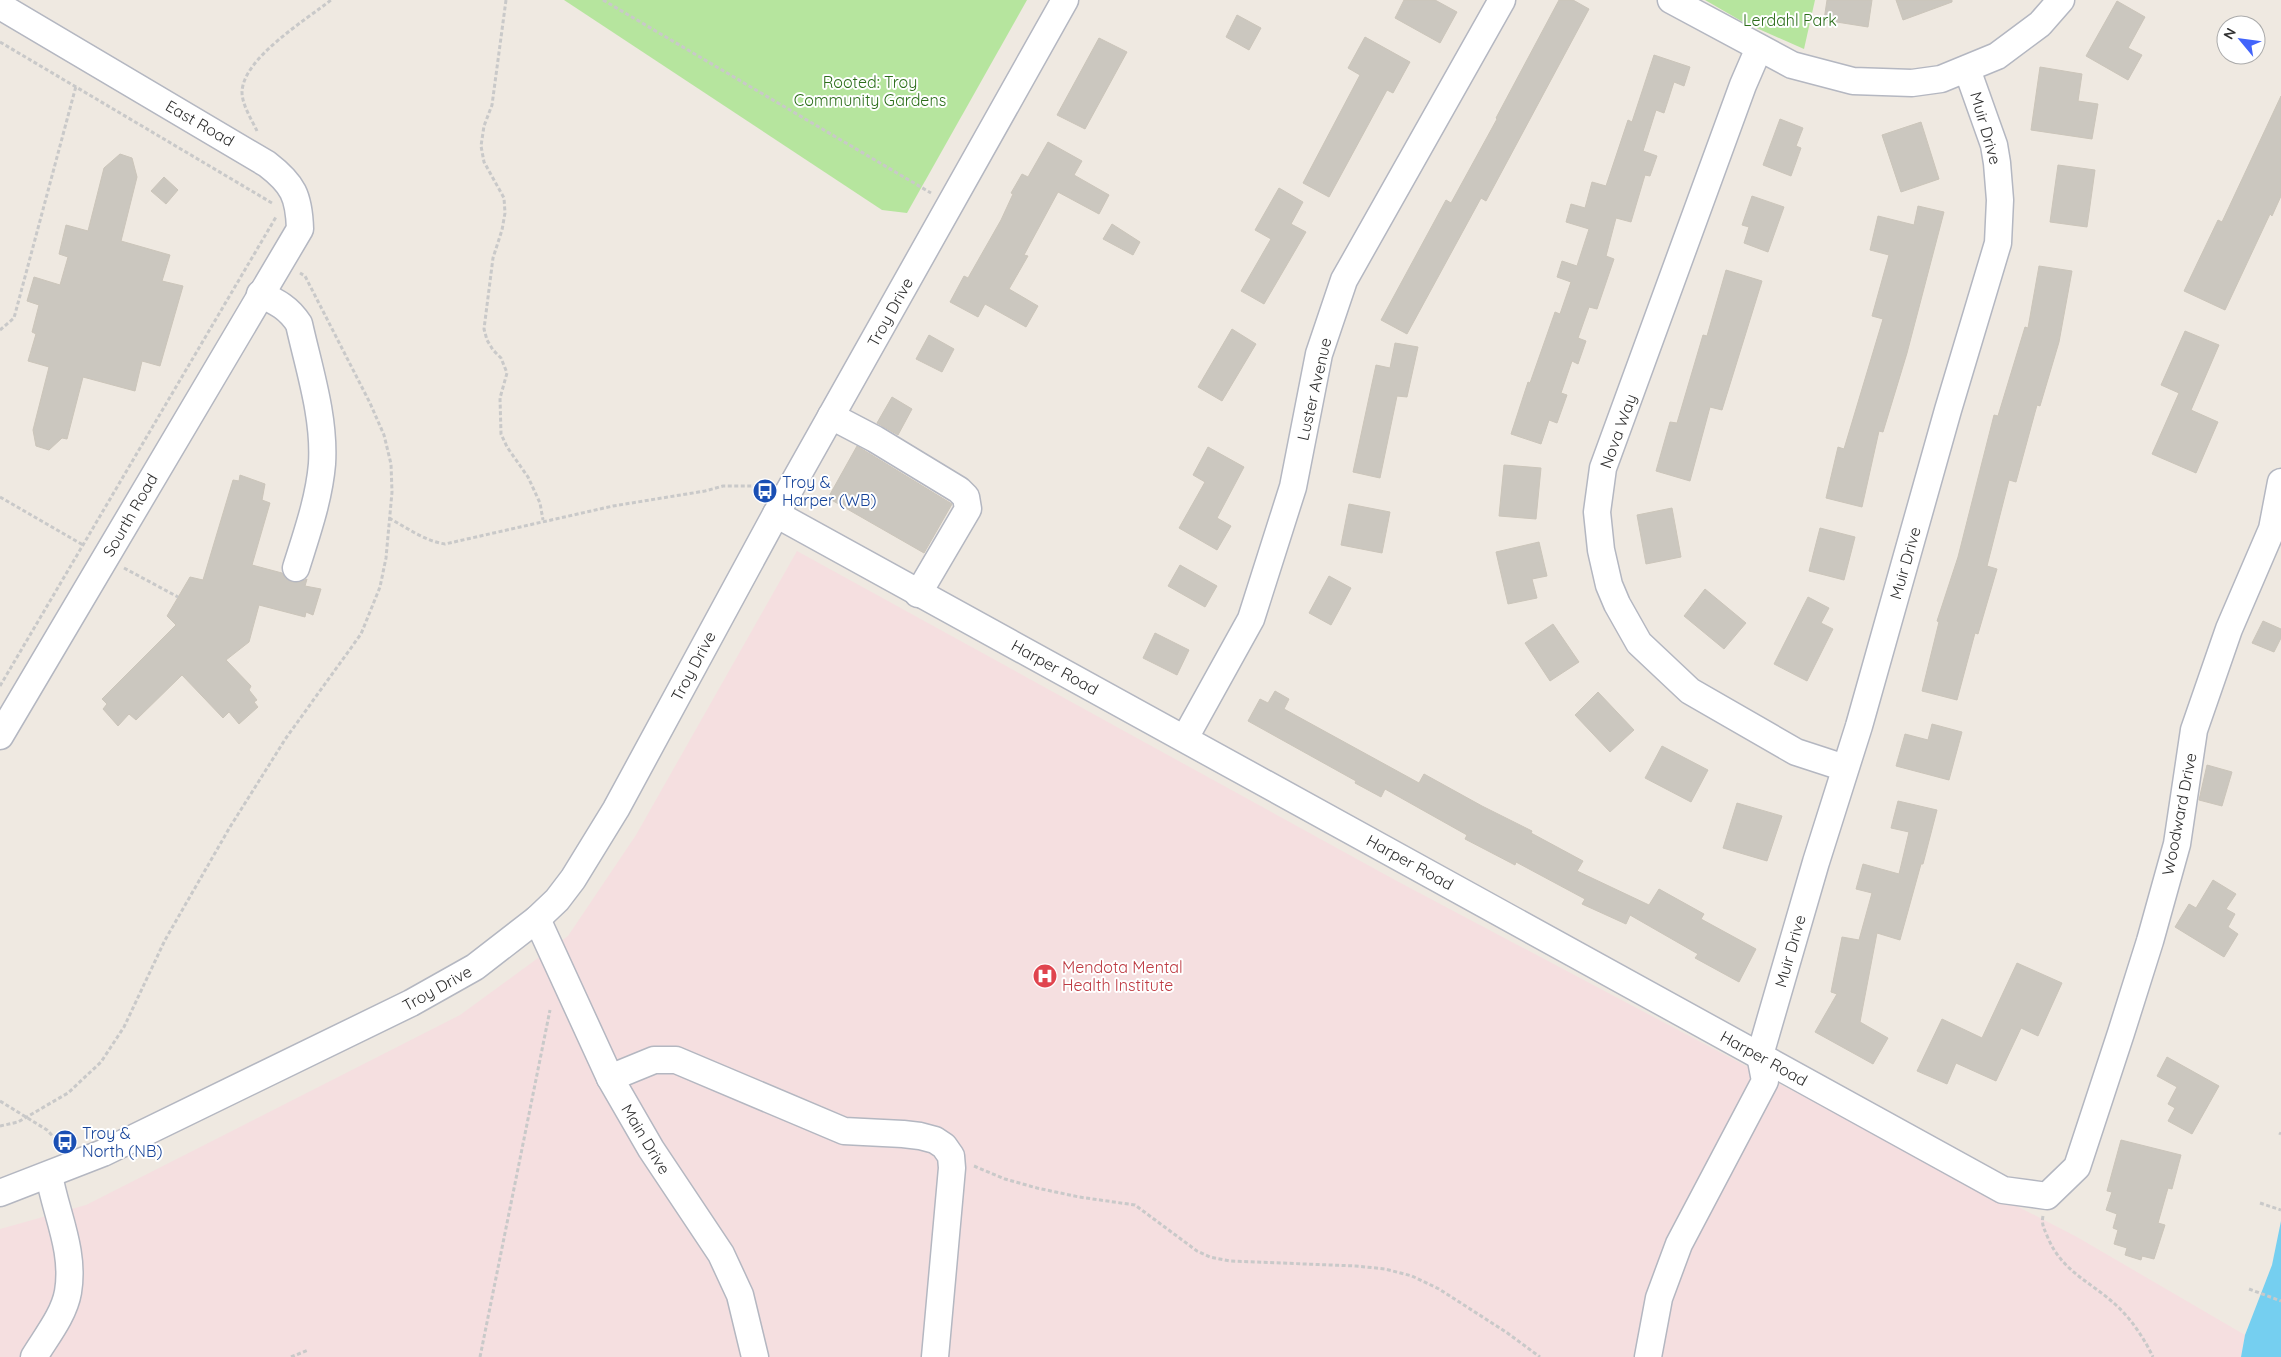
<svg xmlns="http://www.w3.org/2000/svg" width="2281" height="1357" font-family="Quicksand,sans-serif">
<style>
.medical{fill:#f5dfe0}
.green{fill:#b6e59e}
.water{fill:#75cff0}
.building{fill:#cbc7bf;stroke:#cbc5ba}
.lines{fill:none;stroke-linecap:round;stroke-linejoin:round}
.minor-casing{stroke:#b4b7c1;stroke-width:29}
.path{stroke:#c9c9c9;stroke-width:3;stroke-dasharray:4 2.5;stroke-linecap:butt}
.minor{stroke:#fff;stroke-width:26}
.labels{text-anchor:middle;dominant-baseline:central;stroke-width:4;stroke-linejoin:round;paint-order:stroke}
.park-label{font-size:16px;fill:#2c6e1b;stroke:#fff}
.street-label{font-size:16px;fill:#2e2e2e;stroke:#fff}
.transit-label{font-size:16px;fill:#164399;stroke:#fff;text-anchor:start}
.health-label{font-size:16px;fill:#be3a42;stroke:#fff;text-anchor:start}
</style>
<rect width="100%" height="100%" fill="#efe9e1"/>
<path class="medical" d="M797,551L1395,880L1797,1093L2077,1237L2245,1335L2241,1357H0V1229L86,1205L460,1015L568,936L636,835Z"/>
<g class="green">
<path d="M564,0H1027L907,213L882,210Z"/>
<path d="M1705,0H1815L1804,49L1743,22Z"/>
</g>
<path class="water" d="M2281,1221V1357H2241L2245,1335L2272,1265Z"/>
<g class="building">
<path d="M1404,0H1435L1457,12L1440,43L1395,18Z"/>
<path d="M1559,0H1573L1589,9L1486,201L1481,198L1407,334L1381,320L1446,200L1451,203L1497,119L1496,118Z"/>
<path d="M1827,0H1872L1868,27L1824,20Z"/>
<path d="M1896,0H1952V2L1903,20Z"/>
<path d="M2117,1L2145,17L2128,48L2142,55L2128,80L2086,56Z"/>
<path d="M1237,15L1261,28L1249,50L1226,37Z"/>
<path d="M1365,37L1410,62L1393,93L1387,90L1329,197L1303,183L1360,75L1348,68Z"/>
<path d="M1099,38L1127,52L1085,129L1057,115Z"/>
<path d="M1654,55L1690,67L1684,86L1674,82L1664,113L1656,110L1643,151L1657,156L1650,176L1645,175L1631,222L1616,218L1606,256L1614,259L1597,309L1589,307L1578,338L1586,341L1578,364L1572,361L1561,393L1567,395L1557,423L1549,420L1541,444L1511,434L1528,382L1530,383L1555,312L1560,314L1571,282L1557,277L1562,261L1577,266L1589,229L1566,222L1571,204L1585,208L1592,182L1606,186L1628,120L1632,122Z"/>
<path d="M2040,67L2082,74L2078,101L2098,104L2092,139L2031,130Z"/>
<path d="M2281,96V196L2272,216L2270,214L2225,310L2184,291L2218,220L2222,222Z"/>
<path d="M1780,119L1803,128L1796,146L1801,148L1791,176L1763,165Z"/>
<path d="M1921,122L1939,179L1901,192L1882,135Z"/>
<path d="M1048,142L1082,161L1074,175L1109,195L1099,214L1058,192L1024,255L1028,256L1009,289L1038,306L1026,327L985,304L978,317L950,302L964,276L968,278L1001,220L1013,194L1011,193L1022,174L1028,177Z"/>
<path d="M120,154L132,158L137,177L121,241L170,255L162,281L183,286L160,366L142,361L135,391L83,377L67,439L62,438L49,450L36,446L33,430L49,367L28,361L36,334L32,332L39,305L27,301L34,277L60,285L68,257L59,254L66,225L88,231L104,168Z"/>
<path d="M2058,165L2095,170L2087,227L2050,222Z"/>
<path d="M164,177L178,190L166,204L151,191Z"/>
<path d="M1279,188L1303,202L1291,224L1306,232L1264,304L1241,291L1271,239L1255,230Z"/>
<path d="M1752,196L1784,207L1768,252L1744,243L1749,227L1742,225Z"/>
<path d="M1918,206L1944,212L1907,353L1883,432L1879,431L1862,507L1826,498L1838,447L1844,449L1883,319L1872,316L1889,255L1870,250L1878,216L1914,225Z"/>
<path d="M1112,224L1140,242L1133,255L1103,239Z"/>
<path d="M2039,266L2072,271L2059,342L2040,406L2037,405L2016,482L2009,480L1987,566L1997,569L1978,634L1975,633L1957,700L1922,691L1939,622L1937,621L1958,557L1994,415L1998,416L2025,327L2028,328Z"/>
<path d="M1726,270L1762,281L1722,410L1710,407L1690,481L1656,471L1670,422L1677,423L1703,335L1707,336Z"/>
<path d="M1232,329L1256,344L1222,401L1198,387Z"/>
<path d="M2185,331L2219,345L2191,410L2218,422L2196,473L2152,454L2179,393L2161,385Z"/>
<path d="M929,335L954,349L942,372L916,359Z"/>
<path d="M1395,343L1418,347L1407,397L1397,396L1380,478L1353,472L1376,365L1390,368Z"/>
<path d="M892,397L912,409L898,435L877,423Z"/>
<path d="M857,446L952,504L924,553L828,498Z"/>
<path d="M1208,447L1244,467L1217,518L1231,526L1217,550L1179,528L1205,482L1193,475Z"/>
<path d="M1504,465L1541,468L1536,519L1499,516Z"/>
<path d="M240,475L265,484L262,500L270,503L252,565L282,573L285,578L292,582H300L307,579L305,586L321,589L313,615L306,612L305,617L259,605L249,642L226,660L251,686L249,690L257,700L254,702L258,707L239,724L229,712L223,718L182,675L136,720L129,714L118,726L103,709L107,704L102,699L176,625L167,616L190,577L203,580L233,480L239,481Z"/>
<path d="M1349,504L1390,512L1382,553L1341,545Z"/>
<path d="M1672,508L1681,557L1646,564L1637,515Z"/>
<path d="M1820,528L1855,537L1844,580L1809,571Z"/>
<path d="M1539,542L1547,576L1532,579L1537,598L1508,604L1496,552Z"/>
<path d="M1180,565L1217,586L1205,607L1168,586Z"/>
<path d="M1329,576L1351,588L1331,625L1309,613Z"/>
<path d="M1705,589L1746,623L1724,649L1684,616Z"/>
<path d="M1808,597L1829,608L1821,623L1833,629L1807,681L1774,664Z"/>
<path d="M2263,621L2281,629V638L2274,652L2252,643Z"/>
<path d="M1553,624L1579,662L1550,681L1525,643Z"/>
<path d="M1155,633L1189,650L1177,675L1143,658Z"/>
<path d="M1275,691L1289,699L1284,709L1419,783L1424,774L1482,806L1532,831L1531,833L1583,861L1577,871L1649,905L1659,889L1704,914L1701,919L1756,949L1739,982L1695,958L1698,954L1630,915L1626,924L1582,904L1585,899L1516,862L1515,865L1465,839L1467,835L1385,789L1381,797L1355,783L1356,781L1248,721L1260,699L1268,703Z"/>
<path d="M1598,692L1634,730L1610,752L1575,715Z"/>
<path d="M1932,724L1962,732L1949,780L1896,766L1905,734L1928,740Z"/>
<path d="M1662,746L1708,770L1691,802L1645,778Z"/>
<path d="M2207,765L2232,772L2222,806L2199,800Z"/>
<path d="M1898,801L1937,810L1923,864H1921L1900,940L1877,933L1860,1022L1888,1038L1873,1064L1815,1032L1837,994L1831,992L1842,937L1859,940L1872,893L1856,889L1863,864L1899,874L1909,832L1891,828Z"/>
<path d="M1737,803L1782,816L1767,861L1723,848Z"/>
<path d="M2213,880L2236,894L2226,909L2235,914L2228,927L2238,934L2224,957L2175,927L2189,904L2196,908Z"/>
<path d="M2017,963L2062,983L2038,1036L2021,1028L1996,1081L1956,1063L1947,1084L1917,1071L1942,1019L1982,1038Z"/>
<path d="M2167,1057L2219,1086L2192,1134L2168,1121L2175,1108L2168,1104L2177,1087L2157,1076Z"/>
<path d="M2121,1140L2181,1155L2172,1189L2168,1188L2158,1223L2165,1225L2154,1259L2142,1256L2141,1260L2125,1255L2127,1248L2114,1244L2118,1230L2113,1228L2117,1214L2106,1210L2112,1192L2107,1191Z"/>
</g>
<g class="lines">
<defs>
<g id="minor">
<path d="M1671,0L1792,65L1853,81L1912,83L1941,79L1997,56L2040,24L2061,0"/>
<path d="M0,6L267,164C293,184 299,196 300,229L0,736"/>
<path d="M1759,48L1743,85L1603,468L1597,512L1601,550L1609,585L1617,604L1639,643L1690,691L1796,752L1845,768"/>
<path d="M260,294C277,302 289,308 299,324C309,369 325,417 322,464C319,499 307,533 296,568"/>
<path d="M831,416L875,439L959,490L966,497L968,509L918,594"/>
<path d="M776,514L2003,1190L2047,1196L2077,1167L2121,1033L2150,941L2177,844L2194,730L2229,629L2272,529L2281,482"/>
<path d="M1185,738L1251,619L1293,487L1319,354L1344,280L1502,0"/>
<path d="M537,919L610,1078L651,1149L721,1254L740,1295L755,1357"/>
<path d="M610,1078L654,1060H676L844,1131L903,1134L920,1136L935,1140L944,1146L951,1156L952,1168L935,1357"/>
<path d="M0,1193L103,1153L411,1003L475,967L537,919L557,900L573,879L616,809L776,514L1065,0"/>
<path d="M34,1357C46,1337 64,1315 68,1292C75,1251 56,1214 49,1175"/>
<path d="M1648,1357L1659,1298L1679,1244L1765,1081L1760,1055L1816,862L1859,726L1948,410L1998,243L2000,200L1997,163L1994,145L1967,69"/>
</g>
</defs>
<use href="#minor" class="minor-casing"/>
<g class="path">
<path d="M506,0L492,105L484,126L481,146L484,162L504,198L505,213L502,230L493,258L484,329L487,340L493,350L501,358L507,373L500,398L501,434L507,447L528,477L540,503L543,520"/>
<path d="M603,0L931,193"/>
<path d="M0,42L272,203"/>
<path d="M257,131C252,120 242,105 242,92C243,58 306,20 331,0"/>
<path d="M0,330L14,318L76,86"/>
<path d="M0,497L83,545"/>
<path d="M389,518C407,528 425,541 445,544L613,506L705,491L723,486H759L763,488"/>
<path d="M124,568L178,597"/>
<path d="M0,686L276,217"/>
<path d="M0,1101L47,1130L61,1145"/>
<path d="M0,1126L18,1122L68,1093L101,1062L124,1027L165,940L230,827L286,738L361,634L380,587L386,558L392,492L391,464L384,435L370,403L305,276L300,273"/>
<path d="M2279,1133L2281,1134"/>
<path d="M974,1166L1005,1179L1037,1188L1079,1197L1135,1205L1197,1251L1210,1257L1230,1261L1356,1266L1385,1269L1412,1276L1439,1289L1506,1332L1540,1357"/>
<path d="M2260,1203L2281,1210"/>
<path d="M2043,1216C2041,1225 2045,1230 2048,1238C2063,1273 2092,1282 2118,1307C2132,1320 2145,1340 2153,1357"/>
<path d="M2249,1289L2281,1301"/>
<path d="M291,1357L308,1350"/>
<path d="M480,1357L550,1010"/>
</g>
<use href="#minor" class="minor"/>
</g>
<defs>
<symbol id="bus-disc" viewBox="-11 -11 22 22"><circle r="9.5" fill="#1a4fb4" stroke="#fff"/><path d="M-5-6H5V4H4V6H2V4H-2V6H-4V4H-5ZM-3.5-4V0h7V-4ZM-3.5 1.2v1.5H-2V1.2ZM2 1.2v1.5H3.5V1.2Z" fill="#fff"/></symbol>
<symbol id="hospital-disc" viewBox="-11 -11 22 22"><circle r="9.5" fill="#e0444e" stroke="#fff"/><path d="M-5-5h3v3.5h4V-5h3V5h-3V1.5h-4V5h-3Z" fill="#fff"/></symbol>
</defs>
<g fill-rule="evenodd">
<use href="#bus-disc" x="751" y="477" width="28" height="28"/>
<use href="#hospital-disc" x="1031" y="962" width="28" height="28"/>
<use href="#bus-disc" x="51" y="1128" width="28" height="28"/>
</g>
<g class="labels">
<g class="park-label">
<text x="1790" y="20">Lerdahl Park</text>
<text x="870" y="82">Rooted: Troy<tspan x="870" dy="18">Community Gardens</tspan></text>
</g>
<g class="street-label">
<text transform="translate(200 123) rotate(30)">East Road</text>
<text transform="translate(1986 128) rotate(74)">Muir Drive</text>
<text transform="translate(890 312) rotate(-61)">Troy Drive</text>
<text transform="translate(1314 389) rotate(-77)">Luster Avenue</text>
<text transform="translate(1618 431) rotate(-70)">Nova Way</text>
<text transform="translate(130 515) rotate(-60)">Sourth Road</text>
<text transform="translate(1905 563) rotate(-74)">Muir Drive</text>
<text transform="translate(693 666) rotate(-62)">Troy Drive</text>
<text transform="translate(1055 667) rotate(29)">Harper Road</text>
<text transform="translate(2179 814) rotate(-79)">Woodward Drive</text>
<text transform="translate(1410 862) rotate(29)">Harper Road</text>
<text transform="translate(1790 951) rotate(-74)">Muir Drive</text>
<text transform="translate(437 988) rotate(-29)">Troy Drive</text>
<text transform="translate(1764 1058) rotate(29)">Harper Road</text>
<text transform="translate(646 1139) rotate(59)">Main Drive</text>
</g>
<g class="transit-label">
<text x="782" y="482">Troy &amp;<tspan x="782" dy="18">Harper (WB)</tspan></text>
<text x="82" y="1133">Troy &amp;<tspan x="82" dy="18">North (NB)</tspan></text>
</g>
<g class="health-label">
<text x="1062" y="967">Mendota Mental<tspan x="1062" dy="18">Health Institute</tspan></text>
</g>
</g>
<g transform="translate(2241 40) rotate(299)"><circle r="24" fill="#ffffff" stroke="#ababab"/>
<path d="M0-4L9 19L0 12L-9 19Z" fill="#4264fb"/>
<text y="-8" font-size="14" font-weight="bold" text-anchor="middle" fill="#2e2e2e">N</text>
</g>
</svg>
